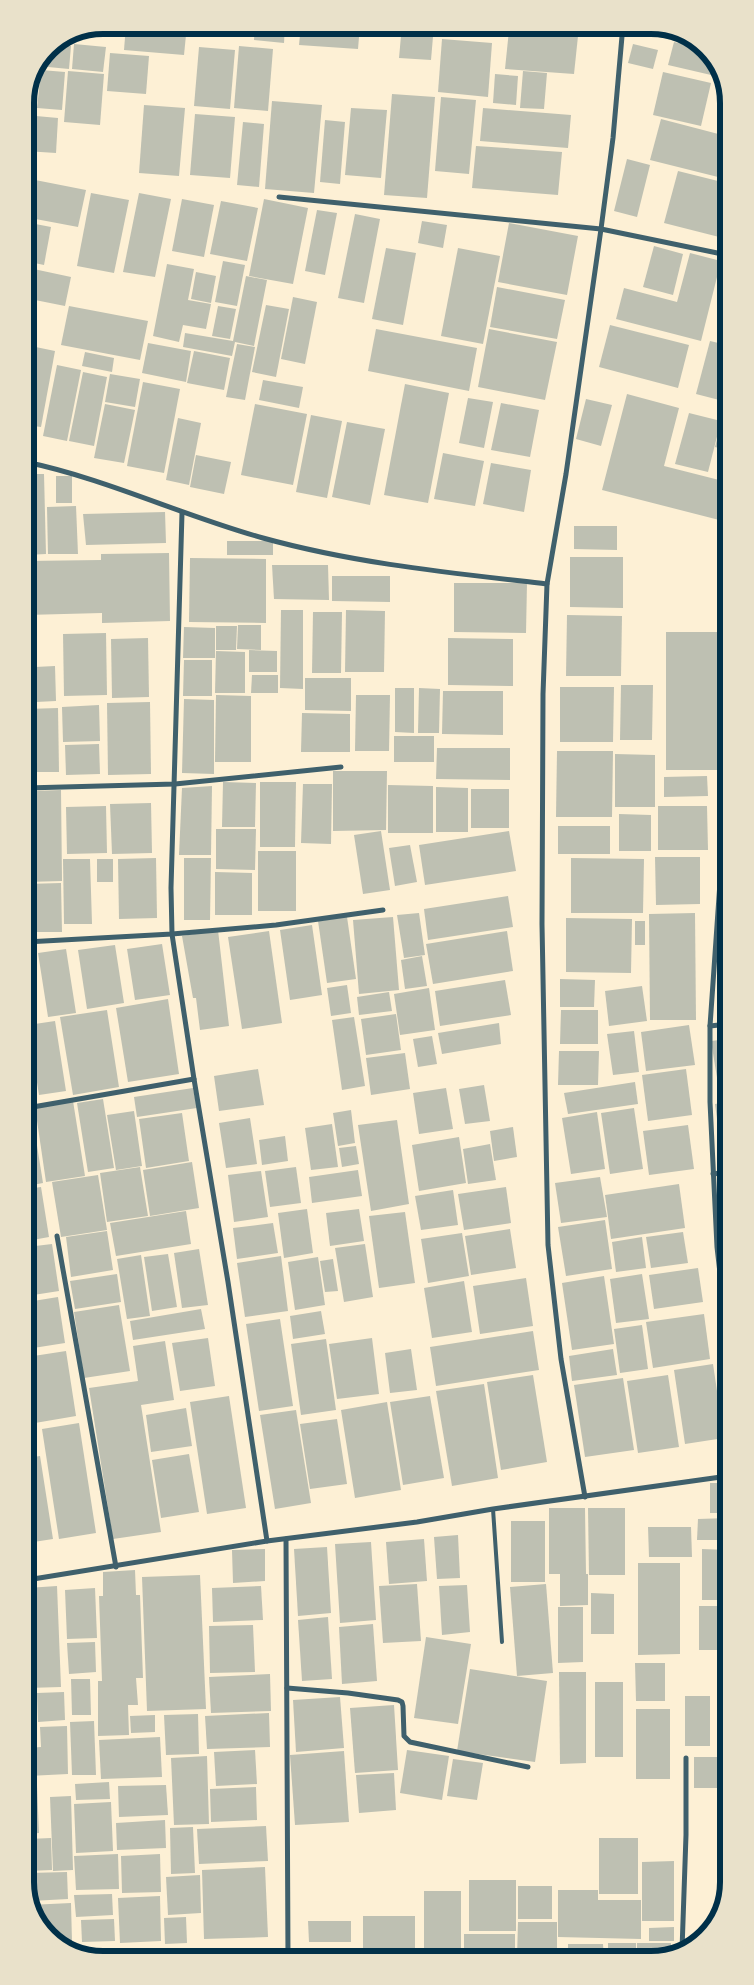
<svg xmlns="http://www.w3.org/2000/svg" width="754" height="1985" font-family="Cabin,sans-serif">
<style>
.building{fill:#bec0b2}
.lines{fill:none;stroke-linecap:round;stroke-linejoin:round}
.service{stroke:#3f606c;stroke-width:4}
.minor{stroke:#3f606c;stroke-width:5}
.rim{fill:none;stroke:#003049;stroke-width:6}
</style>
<rect width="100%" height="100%" fill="#fdf0d5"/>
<g class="building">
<path d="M126,25H187L184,55L124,50Z"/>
<path d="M203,25H220L219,28L203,27Z"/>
<path d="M228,25H249V33L227,30Z"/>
<path d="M255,25H285L284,43L254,40Z"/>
<path d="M301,25H360L358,49L299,45Z"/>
<path d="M402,25H434L431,60L399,58Z"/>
<path d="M638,25H657L702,44V47L637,32Z"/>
<path d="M509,30L578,36L574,74L505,69Z"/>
<path d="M442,39L492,43L488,97L438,92Z"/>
<path d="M674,42L706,49L724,78L668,65Z"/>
<path d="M74,44L106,47L103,72L72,69Z"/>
<path d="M633,44L658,50L653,69L628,63Z"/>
<path d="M54,45L71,46L69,69L48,67L50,47Z"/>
<path d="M239,46L273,49L268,111L234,108Z"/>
<path d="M199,47L235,50L230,109L194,106Z"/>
<path d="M110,53L149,56L146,94L107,91Z"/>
<path d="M41,70L65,72L62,110L37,108Z"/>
<path d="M68,71L104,74L100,125L64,122Z"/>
<path d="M523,71L547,73L544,109L520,108Z"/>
<path d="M663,72L711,83L701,126L653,115Z"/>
<path d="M495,74L518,76L516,105L493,103Z"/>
<path d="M392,94L435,97L427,198L384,195Z"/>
<path d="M441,97L476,100L469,174L435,171Z"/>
<path d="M272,101L322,105L314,193L265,189Z"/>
<path d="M144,105L185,108L179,176L139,173Z"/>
<path d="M351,108L387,110L381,178L345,175Z"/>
<path d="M483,108L571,115L568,148L480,141Z"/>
<path d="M195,114L235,117L230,178L190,175Z"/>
<path d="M25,115L58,118L56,153L25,151Z"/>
<path d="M661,119L726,136V179L650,160Z"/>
<path d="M325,120L345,122L340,184L320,182Z"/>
<path d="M243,122L264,124L259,187L237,185Z"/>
<path d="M476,146L562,152L558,195L472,188Z"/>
<path d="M627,159L650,165L637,217L614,211Z"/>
<path d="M678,171L726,183L727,239L664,223Z"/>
<path d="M25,178L86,190L78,227L25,217Z"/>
<path d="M91,193L129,200L114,273L77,266Z"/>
<path d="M139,193L171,199L155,277L123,272Z"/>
<path d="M182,199L214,205L204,257L172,251Z"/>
<path d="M264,199L308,208L293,284L249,276Z"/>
<path d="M221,201L258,208L247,261L210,254Z"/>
<path d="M317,210L337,213L325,275L305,271Z"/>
<path d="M355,214L380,219L364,303L338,298Z"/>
<path d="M422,221L447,225L443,248L418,243Z"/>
<path d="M25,222L51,227L44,265L25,261Z"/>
<path d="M509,223L578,236L567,295L498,282Z"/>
<path d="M654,246L683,254L673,295L643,287Z"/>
<path d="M386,248L416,253L403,325L372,319Z"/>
<path d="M458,248L500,256L483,344L441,336Z"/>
<path d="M690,253L721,261L701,341L616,319L624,288L677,302Z"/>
<path d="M223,261L245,265L237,306L215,302Z"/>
<path d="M167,264L194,269L188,300L211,304L206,329L183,325L179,342L153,336Z"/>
<path d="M29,268L71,277L65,306L25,298V287Z"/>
<path d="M196,272L216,276L211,303L191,299Z"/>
<path d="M246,276L267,280L254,346L235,342L232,356L183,347L185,333L233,341Z"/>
<path d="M497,287L565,300L557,339L490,327Z"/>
<path d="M293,297L317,302L305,364L281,359Z"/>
<path d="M726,301H727V334L718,332Z"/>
<path d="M266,305L289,309L276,377L252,372Z"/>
<path d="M69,306L148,321L140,360L61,345Z"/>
<path d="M218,306L236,309L230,339L212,336Z"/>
<path d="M610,325L689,345L678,388L599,367Z"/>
<path d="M376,329L477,348L469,391L368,371Z"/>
<path d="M489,329L557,342L545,400L478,387Z"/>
<path d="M710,341L727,345V402L696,394Z"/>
<path d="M148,343L191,351L186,382L142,373Z"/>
<path d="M237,344L255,347L245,400L226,397Z"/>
<path d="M26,345L55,351L41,427L26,425Z"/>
<path d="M194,351L230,358L224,390L187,383Z"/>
<path d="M85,352L114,358L112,372L82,366Z"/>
<path d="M57,365L81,370L67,441L43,436Z"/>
<path d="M83,372L107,377L94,446L69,441Z"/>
<path d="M110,374L140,379L135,407L105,402Z"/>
<path d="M263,380L303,387L299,408L259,400Z"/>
<path d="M143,382L180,389L164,473L127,466Z"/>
<path d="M405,384L449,393L428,503L384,495Z"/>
<path d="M627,394L679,408L664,466L727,482V522L602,490Z"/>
<path d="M468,398L493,402L484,448L459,443Z"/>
<path d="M586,399L612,405L601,446L576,439Z"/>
<path d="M501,403L539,410L530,457L491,450Z"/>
<path d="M105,404L135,410L124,463L94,458Z"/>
<path d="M255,404L307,414L293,485L241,475Z"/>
<path d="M726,405L727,406V450L715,447Z"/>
<path d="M689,413L721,421L708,472L675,464Z"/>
<path d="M311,415L342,421L327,498L296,492Z"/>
<path d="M178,418L201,423L189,485L166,480Z"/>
<path d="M347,422L385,429L370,505L332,497Z"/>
<path d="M443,453L484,461L475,506L434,499Z"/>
<path d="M196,455L231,462L224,494L190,487Z"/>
<path d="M491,463L531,470L524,512L483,504Z"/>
<path d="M26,474H44L46,554L26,555Z"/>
<rect x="56" y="476" width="16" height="27"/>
<path d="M76,506L78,554H48L47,507Z"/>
<path d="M165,512L166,543L86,545L83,514Z"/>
<path d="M574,526H617V550L574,549Z"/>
<rect x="227" y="541" width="46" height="14"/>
<path d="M169,553L170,621L102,623V613L26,615V561L101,560V554Z"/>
<path d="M570,557H623V608L570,607Z"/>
<path d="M190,558L266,559V623L189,622Z"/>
<path d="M272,565H328L329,600L274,599Z"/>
<path d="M332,576H390V602L332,601Z"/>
<path d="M454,583H527L526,633L454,632Z"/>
<path d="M281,610H303V689L280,688Z"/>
<path d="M346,610L385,611L384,672H345Z"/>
<path d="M313,612H342L341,673H312Z"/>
<path d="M567,615L622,616L621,676H566Z"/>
<path d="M238,625H261V650L237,649Z"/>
<path d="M216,626H237L236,650H216Z"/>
<path d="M184,627L215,628V658H183Z"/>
<path d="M666,632H718L719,770H666Z"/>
<path d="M106,633L107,695L64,696L63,634Z"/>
<path d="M148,638L149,697L112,698L111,639Z"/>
<path d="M448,638L513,639V686L448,685Z"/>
<path d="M31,650L32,698H26V651Z"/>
<path d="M249,650L277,651V672H249Z"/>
<path d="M216,651L245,652V693H215Z"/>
<path d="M184,660H212V696H183Z"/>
<path d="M55,666L56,701L36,702L35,667Z"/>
<path d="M252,675H278V693H251Z"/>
<path d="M305,678H351V711L305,710Z"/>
<path d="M621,685H653L652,740H620Z"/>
<path d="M560,687H614L613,742H560Z"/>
<path d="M395,688H414V733L395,732Z"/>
<path d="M419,688L440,689L439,733H418Z"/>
<path d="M443,691H503V735L442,734Z"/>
<path d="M216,695L251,696V762H215Z"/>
<path d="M356,695H390L389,751H355Z"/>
<path d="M184,699L214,700V774L182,773Z"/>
<path d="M150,702L151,774L108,775L107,703Z"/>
<path d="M99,705L100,741L63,742L62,707Z"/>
<path d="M58,708L59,772H26V709Z"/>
<path d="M302,713L350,714V752H301Z"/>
<rect x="394" y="736" width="40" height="26"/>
<path d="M99,744L100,774L66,775L65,745Z"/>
<path d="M437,748H510V780L436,779Z"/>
<path d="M557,751H613L612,817H556Z"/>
<path d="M615,754L655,755V807H615Z"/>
<path d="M333,771H387L386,830L333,831Z"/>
<path d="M707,776L708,796L664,797V777Z"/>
<path d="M223,782L256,783L255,827H222Z"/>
<path d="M260,782H296L295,847H260Z"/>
<path d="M303,784H332L331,844L301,843Z"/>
<path d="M388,785L433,786V833H388Z"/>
<path d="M212,786L211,855H179L182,788Z"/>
<path d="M436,787L468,788V832H436Z"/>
<rect x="471" y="789" width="38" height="39"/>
<path d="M61,790L62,881L26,882V860H34L32,791Z"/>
<path d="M26,796H30L31,855H26Z"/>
<path d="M151,803L152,853L112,854L110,804Z"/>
<path d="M106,806L107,853L67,854L66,807Z"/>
<path d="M658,806H707L708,850H658Z"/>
<path d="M619,814L651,815V851H619Z"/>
<rect x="558" y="826" width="52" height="28"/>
<path d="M216,829H256L255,870L216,869Z"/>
<path d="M381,831L390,890L363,894L354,835Z"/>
<path d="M509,831L516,871L425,885L419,845Z"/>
<path d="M410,845L417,882L395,886L389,848Z"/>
<rect x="258" y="851" width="38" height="60"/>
<path d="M655,857H700V904L656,905Z"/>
<path d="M156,858L157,918L119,919L118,859Z"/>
<path d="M184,858H211L210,920H184Z"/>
<path d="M571,858L644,859L643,913H571Z"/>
<path d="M63,859H90L92,924H64Z"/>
<rect x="97" y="859" width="16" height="23"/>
<path d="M215,872L252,873V915H215Z"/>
<path d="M61,883L62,932H26V884Z"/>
<path d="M508,896L513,927L428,940L424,909Z"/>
<path d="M419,913L425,955L404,958L397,915Z"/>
<path d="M695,913L696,1020H650L649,914Z"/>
<path d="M347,917L356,979L327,983L318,921Z"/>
<path d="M393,917L399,990L359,994L353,920Z"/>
<path d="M566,918L632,919L631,973L566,972Z"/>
<rect x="635" y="921" width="10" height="24"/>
<path d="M312,925L322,995L290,1000L280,930Z"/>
<path d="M218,930L229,1026L200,1030L196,998H193L182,936Z"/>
<path d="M269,931L282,1023L242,1029L228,937Z"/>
<path d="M507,931L513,971L433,984L426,944Z"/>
<path d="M162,944L170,995L135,1000L127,949Z"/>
<path d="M115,945L124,1003L87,1009L78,950Z"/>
<path d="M66,949L76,1013L48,1017L38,953Z"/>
<path d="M422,956L427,986L405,989L401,960Z"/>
<path d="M560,979L595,980L594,1007H560Z"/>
<path d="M505,980L511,1015L440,1026L435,991Z"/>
<path d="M347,985L351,1013L331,1016L327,988Z"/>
<path d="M642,986L647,1021L609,1026L605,991Z"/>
<path d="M429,988L435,1030L400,1035L394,994Z"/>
<path d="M389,992L392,1011L359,1015L357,997Z"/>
<path d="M168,999L179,1074L128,1082L116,1008Z"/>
<path d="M107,1010L119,1087L73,1095L60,1017Z"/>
<path d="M561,1010H598V1044H560Z"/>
<path d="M396,1014L401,1050L366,1055L361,1019Z"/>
<path d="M354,1017L365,1086L342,1090L332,1020Z"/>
<path d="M55,1021L66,1091L39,1095L28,1025Z"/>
<path d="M499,1023L501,1044L442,1054L438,1033Z"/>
<path d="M689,1025L695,1065L646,1071L641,1032Z"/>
<path d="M634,1031L639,1072L613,1075L607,1034Z"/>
<path d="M432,1036L437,1064L418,1067L413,1039Z"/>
<path d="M728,1039V1094L720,1096L711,1041Z"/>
<path d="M559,1051H599L598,1085H558Z"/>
<path d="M405,1053L410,1089L371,1095L366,1058Z"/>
<path d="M27,1056L33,1092L27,1093Z"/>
<path d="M258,1069L264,1105L219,1111L214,1076Z"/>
<path d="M686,1069L692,1115L648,1121L642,1075Z"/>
<path d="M635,1082L638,1104L568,1114L564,1093Z"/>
<path d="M484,1085L490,1121L465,1124L459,1089Z"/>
<path d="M193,1088L197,1108L137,1117L134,1097Z"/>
<path d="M446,1088L453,1129L419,1134L413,1093Z"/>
<path d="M103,1099L114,1168L88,1172L77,1103Z"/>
<path d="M73,1101L85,1176L46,1182L35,1107Z"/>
<path d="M728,1102V1148L721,1149L715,1104Z"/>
<path d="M27,1108H31L43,1183L27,1186Z"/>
<path d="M634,1108L643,1169L610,1174L601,1113Z"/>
<path d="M351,1110L355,1143L338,1146L333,1113Z"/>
<path d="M134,1111L142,1166L116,1170L107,1115Z"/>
<path d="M597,1112L605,1169L571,1174L562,1118Z"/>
<path d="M182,1113L189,1161L146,1168L139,1119Z"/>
<path d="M250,1118L257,1164L226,1168L219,1123Z"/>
<path d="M397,1120L409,1204L371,1211L358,1125Z"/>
<path d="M332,1124L338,1167L311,1170L305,1128Z"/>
<path d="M688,1125L694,1169L649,1175L643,1131Z"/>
<path d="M513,1127L517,1157L494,1161L490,1131Z"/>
<path d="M285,1136L288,1161L262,1165L259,1140Z"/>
<path d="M459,1137L466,1183L419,1191L412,1145Z"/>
<path d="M490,1144L496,1180L468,1184L463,1149Z"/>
<path d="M356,1146L359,1164L342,1167L339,1148Z"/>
<path d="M192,1162L199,1208L150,1216L143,1170Z"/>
<path d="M140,1167L148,1216L107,1222L100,1173Z"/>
<path d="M296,1167L301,1203L270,1207L265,1171Z"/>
<path d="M358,1170L362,1196L312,1203L309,1177Z"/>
<path d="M261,1171L268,1217L234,1222L228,1175Z"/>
<path d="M98,1175L107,1230L61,1237L52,1182Z"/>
<path d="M600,1177L607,1217L561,1223L555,1183Z"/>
<path d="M679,1184L685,1228L611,1239L605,1195Z"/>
<path d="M41,1187L49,1237L27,1241V1189Z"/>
<path d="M506,1187L511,1223L464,1230L458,1194Z"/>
<path d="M453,1190L458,1225L421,1230L415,1196Z"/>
<path d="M307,1209L313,1253L284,1258L278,1213Z"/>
<path d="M359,1209L364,1241L330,1246L326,1213Z"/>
<path d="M186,1211L191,1244L116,1256L110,1223Z"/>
<path d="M405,1212L415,1283L379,1288L369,1216Z"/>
<path d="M728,1218V1254H726L721,1219Z"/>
<path d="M605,1220L612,1269L566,1276L558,1227Z"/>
<path d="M273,1223L278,1253L237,1259L233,1228Z"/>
<path d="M510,1229L516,1268L471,1275L465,1236Z"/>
<path d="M107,1231L113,1270L71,1277L66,1237Z"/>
<path d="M683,1232L688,1263L651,1268L646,1237Z"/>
<path d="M462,1233L469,1276L428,1283L421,1239Z"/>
<path d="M642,1237L646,1268L616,1272L612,1242Z"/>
<path d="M52,1244L59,1291L27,1296V1247Z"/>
<path d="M365,1244L373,1297L344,1302L335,1248Z"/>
<path d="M199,1249L208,1305L182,1308L174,1253Z"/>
<path d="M168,1254L177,1307L152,1311L144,1257Z"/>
<path d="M141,1255L150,1316L127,1319L117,1259Z"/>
<path d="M281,1256L288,1311L245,1317L237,1263Z"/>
<path d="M318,1257L325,1305L295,1310L288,1262Z"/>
<path d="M333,1259L338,1291L325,1292L320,1261Z"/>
<path d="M728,1263V1302H727L721,1264Z"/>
<path d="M698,1268L703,1302L654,1309L649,1275Z"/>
<path d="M117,1274L121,1302L75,1309L70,1281Z"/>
<path d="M642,1274L649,1319L616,1323L610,1279Z"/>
<path d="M604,1276L614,1344L572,1350L562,1283Z"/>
<path d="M526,1278L533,1326L480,1334L473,1286Z"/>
<path d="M464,1281L472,1332L432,1338L424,1288Z"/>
<path d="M58,1297L65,1343L27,1349V1302Z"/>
<path d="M119,1305L130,1371L84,1378L74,1312Z"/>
<path d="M201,1309L205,1329L133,1340L130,1321Z"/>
<path d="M321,1311L325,1334L293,1339L290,1316Z"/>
<path d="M704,1314L710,1359L653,1368L646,1322Z"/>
<path d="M280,1319L293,1406L259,1411L246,1324Z"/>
<path d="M642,1325L648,1369L620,1373L614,1329Z"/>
<path d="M533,1331L539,1370L436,1386L430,1347Z"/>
<path d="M208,1338L215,1386L180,1391L172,1343Z"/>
<path d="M372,1338L379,1394L337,1399L329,1344Z"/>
<path d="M326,1339L336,1410L301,1415L291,1344Z"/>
<path d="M165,1341L174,1400L141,1405L161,1532L113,1539L89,1388L138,1381L133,1346Z"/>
<path d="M411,1349L417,1390L390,1393L385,1353Z"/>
<path d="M613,1349L617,1375L572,1381L569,1356Z"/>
<path d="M66,1351L76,1416L35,1423L27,1372V1357Z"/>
<path d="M713,1364L724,1438L685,1444L674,1370Z"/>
<path d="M533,1375L547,1462L501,1470L487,1382Z"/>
<path d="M668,1375L679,1447L638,1453L627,1381Z"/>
<path d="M623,1378L634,1450L585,1457L574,1385Z"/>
<path d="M484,1384L498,1478L452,1486L436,1391Z"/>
<path d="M229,1396L246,1508L207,1514L190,1402Z"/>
<path d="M430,1396L444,1478L403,1485L390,1402Z"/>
<path d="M387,1402L401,1490L355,1498L341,1410Z"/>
<path d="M186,1408L192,1446L151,1452L146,1415Z"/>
<path d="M296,1410L311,1503L275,1509L260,1415Z"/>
<path d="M337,1419L347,1484L310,1489L300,1424Z"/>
<path d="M79,1423L96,1533L59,1539L42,1429Z"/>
<path d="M34,1430L37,1453L27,1455V1431Z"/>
<path d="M189,1454L199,1512L161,1518L152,1460Z"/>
<path d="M40,1456L53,1539L27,1543V1458Z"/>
<rect x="710" y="1483" width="18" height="30"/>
<path d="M549,1508H585L586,1574H588V1605L560,1606V1574H549Z"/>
<path d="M588,1508H625V1575H589Z"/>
<path d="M728,1518V1540H697L698,1519Z"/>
<rect x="511" y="1521" width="34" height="61"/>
<path d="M648,1527H691L692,1557H649Z"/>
<path d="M458,1535L460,1578L437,1579L434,1537Z"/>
<path d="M424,1539L427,1581L389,1584L386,1542Z"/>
<path d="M371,1542L376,1620L340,1623L335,1544Z"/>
<path d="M327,1547L331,1613L298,1616L294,1549Z"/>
<path d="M265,1549V1581L233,1583L232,1550Z"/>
<path d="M702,1549L728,1550L729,1600H702Z"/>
<path d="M638,1563H680V1654L638,1655Z"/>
<path d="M135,1570L136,1595H140L143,1678H136L138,1705H128L129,1735L98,1736V1681H102L99,1596H103V1572Z"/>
<path d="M200,1575L206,1709L147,1711L142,1577Z"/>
<path d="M417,1584L421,1641L383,1643L379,1586Z"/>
<path d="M546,1584L553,1673L517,1676L510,1587Z"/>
<path d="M467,1585L470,1632L442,1635L439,1586Z"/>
<path d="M57,1586L61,1687L27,1688V1588Z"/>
<path d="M261,1586L263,1620L213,1622L212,1588Z"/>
<path d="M95,1588L97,1638L67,1639L65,1590Z"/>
<path d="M591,1593L614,1594V1634H591Z"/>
<rect x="699" y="1606" width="30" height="44"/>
<path d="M558,1607H583V1662L558,1663Z"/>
<path d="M328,1617L332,1679L302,1681L298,1620Z"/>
<path d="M373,1624L377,1681L342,1684L339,1627Z"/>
<path d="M253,1625L255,1672L210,1673L209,1626Z"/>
<path d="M426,1637L471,1644L458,1724L414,1718Z"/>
<path d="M95,1642L96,1672L69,1674L67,1643Z"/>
<rect x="723" y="1657" width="6" height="84"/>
<path d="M635,1663H665V1701H636Z"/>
<path d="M470,1669L547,1681L535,1762L457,1751Z"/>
<path d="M559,1672H586V1763L560,1764Z"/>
<path d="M270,1674L271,1711L211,1713L209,1677Z"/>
<path d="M71,1679H90L91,1715H72Z"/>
<rect x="595" y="1682" width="28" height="75"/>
<path d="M64,1692L65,1720L38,1722L37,1693Z"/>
<path d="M34,1695L35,1742H27V1696Z"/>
<rect x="685" y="1696" width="25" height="50"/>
<path d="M340,1697L344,1748L296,1752L293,1700Z"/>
<path d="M394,1705L398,1770L355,1773L350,1708Z"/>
<rect x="636" y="1709" width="34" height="70"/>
<path d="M269,1713L270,1747L207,1749L205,1716Z"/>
<path d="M198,1714L199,1754L166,1755L164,1715Z"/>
<path d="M155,1715V1732L131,1733L130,1716Z"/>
<path d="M94,1721L96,1775H72L70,1722Z"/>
<path d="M67,1726L68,1774L28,1776L27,1748L41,1747L40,1727Z"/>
<path d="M160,1737L162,1777L101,1779L99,1740Z"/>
<path d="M255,1750L257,1784L216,1786L214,1752Z"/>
<path d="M407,1750L449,1756L442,1800L400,1793Z"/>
<path d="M344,1751L349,1822L295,1825L290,1755Z"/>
<path d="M207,1756L209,1824L174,1825L171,1758Z"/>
<rect x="694" y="1757" width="35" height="31"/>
<path d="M453,1759L483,1763L477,1800L447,1796Z"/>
<path d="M394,1773L396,1810L359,1813L356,1775Z"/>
<path d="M109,1782L110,1799L76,1800L75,1784Z"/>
<path d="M28,1785H37L39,1833L28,1834Z"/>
<path d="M166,1785L168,1815L119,1817L118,1786Z"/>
<path d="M256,1787L257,1820L211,1822L210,1789Z"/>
<path d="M71,1796L73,1870L53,1871L50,1797Z"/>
<path d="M111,1802L113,1851L76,1853L74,1804Z"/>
<path d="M165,1820L166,1848L117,1850L116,1823Z"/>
<path d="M266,1826L268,1861L199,1864L197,1829Z"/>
<path d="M193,1827L195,1873L171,1874L170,1828Z"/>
<path d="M51,1838L52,1870L28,1871V1839Z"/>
<rect x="599" y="1838" width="39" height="56"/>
<path d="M118,1854L119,1889L76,1890L74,1856Z"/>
<path d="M160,1854L161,1892L122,1893L121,1856Z"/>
<path d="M674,1861V1921H642V1862Z"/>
<path d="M265,1867L268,1937L204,1939L202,1870Z"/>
<path d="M67,1872L68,1899L31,1901L29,1873Z"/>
<path d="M200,1875L201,1913L168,1915L166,1877Z"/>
<rect x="469" y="1880" width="47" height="51"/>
<rect x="518" y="1886" width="34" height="33"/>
<path d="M558,1890H598V1900H641V1939L558,1937Z"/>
<rect x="424" y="1891" width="37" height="67"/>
<path d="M112,1894L113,1915L76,1917L74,1895Z"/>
<path d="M160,1896L161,1941L120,1943L118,1898Z"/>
<path d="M71,1903L72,1942L56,1943L52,1941L29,1905Z"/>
<path d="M363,1916H415V1958L363,1959Z"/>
<path d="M186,1917L187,1943L165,1944L164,1918Z"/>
<path d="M114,1919L115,1941L82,1942L81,1920Z"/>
<path d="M308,1921H351V1942H309Z"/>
<path d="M518,1922H557V1958H517Z"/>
<path d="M674,1927V1941H649V1928Z"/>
<rect x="464" y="1934" width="51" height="24"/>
<path d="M608,1943H636V1957L608,1958Z"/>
<rect x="637" y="1943" width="34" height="14"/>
<path d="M568,1944H603L604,1958H568Z"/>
<rect x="310" y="1948" width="46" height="11"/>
</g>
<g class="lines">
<path class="service" d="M493,1509L502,1642"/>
<g class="minor">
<path d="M279,197L601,229L727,255"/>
<path d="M26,462C107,479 183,516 263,538C357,564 452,573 547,584"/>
<path d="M182,513L171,888L172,934L194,1079L228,1282L267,1541"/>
<path d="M727,782L710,1026V1102L717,1247L728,1343"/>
<path d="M26,788L175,784L341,767"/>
<path d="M26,942L172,934L276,925L383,910"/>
<path d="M710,1026L728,1024"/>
<path d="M27,1108L194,1079"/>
<path d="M713,1174L728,1172"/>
<path d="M57,1236L116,1567"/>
<path d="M585,1497L561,1359L548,1245L542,924L543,694L547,584L566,474L601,229L613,138L623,25"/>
<path d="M286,1539L288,1959"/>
<path d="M27,1580L267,1541L417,1522L493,1509L728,1476"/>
<path d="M287,1688L348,1693L398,1700L402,1702L403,1706L404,1736L410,1742L528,1767"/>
<path d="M682,1950L686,1835V1758"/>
</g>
</g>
<path d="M0 0H754V1985H0ZM103 34H651A69 69 0 0 1 720 103V1882A69 69 0 0 1 651 1951H103A69 69 0 0 1 34 1882V103A69 69 0 0 1 103 34Z" fill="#e9e1ca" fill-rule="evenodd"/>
<path class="rim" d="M103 34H651A69 69 0 0 1 720 103V1882A69 69 0 0 1 651 1951H103A69 69 0 0 1 34 1882V103A69 69 0 0 1 103 34Z"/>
</svg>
